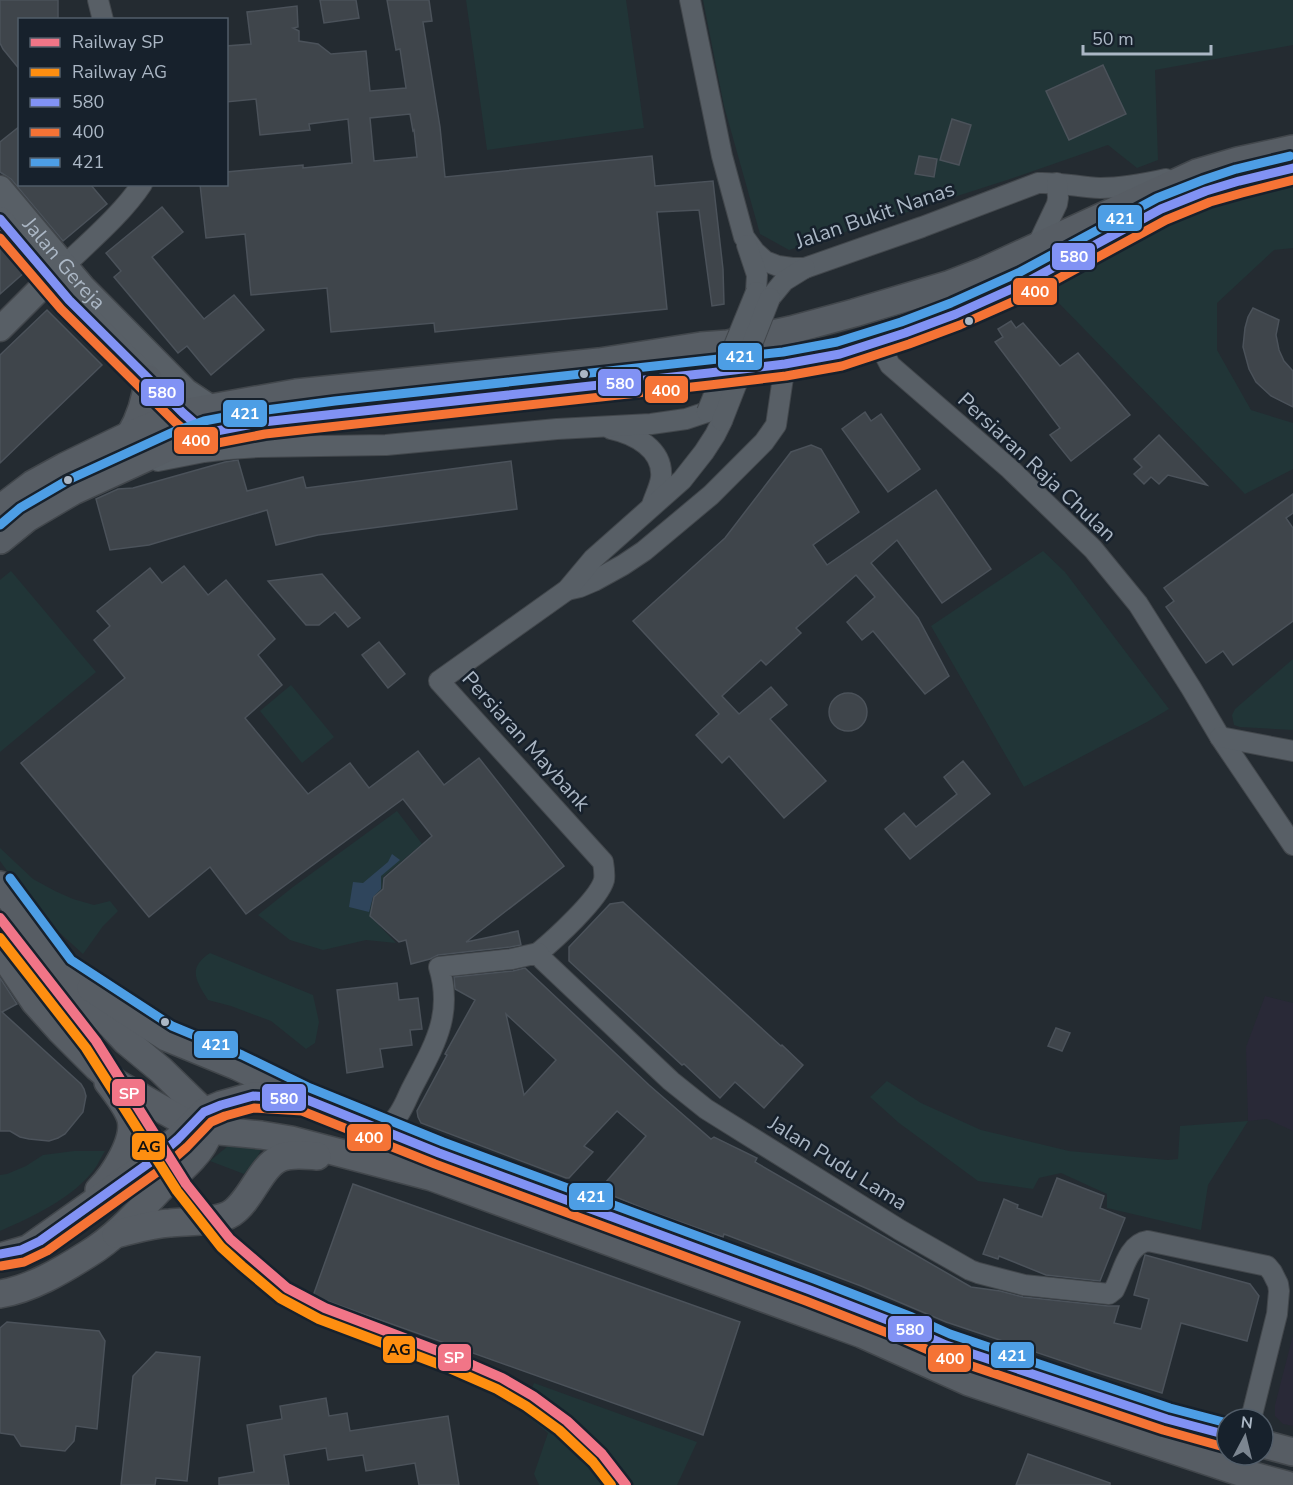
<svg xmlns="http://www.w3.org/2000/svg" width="1293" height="1485" font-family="'Nunito Sans',sans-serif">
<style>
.medical{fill:#292937}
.green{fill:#213537}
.water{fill:#2f455c}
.building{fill:#3f454b;stroke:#4b525a;stroke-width:1.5;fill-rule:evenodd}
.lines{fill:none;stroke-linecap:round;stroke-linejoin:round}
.minor-casing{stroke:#42474c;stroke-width:22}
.tertiary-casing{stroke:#42474c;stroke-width:27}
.secondary-casing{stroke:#42474c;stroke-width:30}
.minor{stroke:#585f66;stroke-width:20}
.tertiary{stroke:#585f66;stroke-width:24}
.secondary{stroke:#575d64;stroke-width:27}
.minor-bridge-casing{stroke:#42474c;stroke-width:22;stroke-linecap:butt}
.minor-bridge{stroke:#585f66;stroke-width:20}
.bus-1-casing{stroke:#17212c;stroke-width:14}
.bus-2-casing{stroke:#17212c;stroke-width:14}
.bus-3-casing{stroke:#17212c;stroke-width:14}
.bus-1{stroke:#8192f4;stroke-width:9}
.bus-2{stroke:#f57335;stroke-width:9}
.bus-3{stroke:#4d9ee5;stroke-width:9}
.rail-1-casing{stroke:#17212c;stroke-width:15}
.rail-2-casing{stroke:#17212c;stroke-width:15}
.rail-1{stroke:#f17587;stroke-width:10}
.rail-2{stroke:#fe8e10;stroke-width:10}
.bus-dot{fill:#abb7c5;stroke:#17212c;stroke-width:2}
.labels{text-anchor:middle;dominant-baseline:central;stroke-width:5;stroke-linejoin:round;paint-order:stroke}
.street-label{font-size:21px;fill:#abb7c5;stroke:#17212c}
.line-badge{stroke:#17212c;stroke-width:2}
.badge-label{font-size:16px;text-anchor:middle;font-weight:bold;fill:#fff}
.pale-badge-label{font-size:16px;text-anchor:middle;font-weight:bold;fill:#111}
</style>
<rect width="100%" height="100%" fill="#242b31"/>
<g class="medical">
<path d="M1265,996L1293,1003V1131L1267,1119L1248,1121L1246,1047Z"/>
<path d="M1293,1335V1426L1283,1424L1275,1416V1405Z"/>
</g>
<g class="green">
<path d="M466,0H626L644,128L487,150Z"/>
<path d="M703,0H1293V45L1155,70L1158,160L1137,168L1108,145L1007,180L789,250L760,234L724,106Z"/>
<path d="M1293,186V248L1274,250L1217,303V350L1251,410L1293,423V469L1245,494L1048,292L1157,227L1241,194Z"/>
<path d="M1043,551L1065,572L1169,709L1147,722L1024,787L931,626Z"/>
<path d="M11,571L96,672L0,752V580Z"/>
<path d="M1293,659V730L1240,727L1234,725L1232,715L1235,709Z"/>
<path d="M291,685L334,737L302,763L260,711Z"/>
<path d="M397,811L422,844L383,877L382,889L373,897L370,916L396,943L366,940L323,950L290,940L258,915L293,887Z"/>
<path d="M0,848L33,879L55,891L73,899L94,905L110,901L118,911L103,926L83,954L38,913L0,861Z"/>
<path d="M210,953L313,995L319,1022L315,1043L306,1049L271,1021L231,1006L208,1000C196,981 187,968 210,953Z"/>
<path d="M887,1081L921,1103L981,1130L1069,1151L1168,1160L1178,1159L1180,1126L1248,1121L1208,1185L1201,1230L1107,1208V1194L1061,1173L1039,1178L1033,1189L978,1181L899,1123L870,1097Z"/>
<path d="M266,1139L258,1156L244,1174L210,1161L235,1140Z"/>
<path d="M74,1151H105C101,1157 98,1165 93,1171C71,1199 32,1217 0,1231V1175L7,1174L26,1166L43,1155Z"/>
<path d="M534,1383L697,1442L677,1485H539L534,1474L548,1433L522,1412Z"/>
</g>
<path class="water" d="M392,854L400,860L381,876V889L373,897L369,912L349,907L353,882L363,883L388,862Z"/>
<g class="building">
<path d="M0,0H58V20H20V70L3,49L0,43Z"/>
<path d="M320,0H356L359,18L324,23Z"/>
<path d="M387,0H429L432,21L423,22L440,127L445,177L652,156L655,186L713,181L723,269L724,304L712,306L699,210L657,212L667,309L435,332L434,323L331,332L327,288L251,295L245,234L206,238L200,184H226V172L303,165V168L352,163L348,119L309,124L310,130L260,135L256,99L226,102V46L251,44L247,12L297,6L298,27L293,28L299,31V41L318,44L331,54L366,51L370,91L406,88L400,49L396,50ZM410,114L413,131L414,130L417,157L374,161L370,118Z"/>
<path d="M1103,65L1126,114L1069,140L1046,91Z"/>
<path d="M952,119L971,125L959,165L940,160Z"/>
<path d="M20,126V184H90L107,204L63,241L11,179L0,172V142Z"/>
<path d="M919,156L937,159L934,177L915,174Z"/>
<path d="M162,207L183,232L152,257L204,319L234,295L264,330L211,375L187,346L178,353L114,277L121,271L106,253Z"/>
<path d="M0,243L25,272L0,294Z"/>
<path d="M1253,308L1279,320L1276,335L1279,350L1284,361L1293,371V407L1271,396L1256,382L1249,369L1243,347L1245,328L1248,317Z"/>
<path d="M47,310L102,365L0,463V355Z"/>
<path d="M1011,321L1016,328L1023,323L1060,366L1078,353L1130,415L1071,461L1050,435L1060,428L995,342L1003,337L998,329Z"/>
<path d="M865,412L871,421L881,414L920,469L888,492L842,429Z"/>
<path d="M1159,435L1207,485L1168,475L1159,484L1151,477L1144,484L1134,474L1142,467L1134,459Z"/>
<path d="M811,445L821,449L859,512L813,545L827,565L936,490L991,569L942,603L897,540L871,563L918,618L949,676L925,694L873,631L862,640L847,622L875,597L856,575L796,628L801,633L766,665L761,660L722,696L739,714L771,687L787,705L770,719L826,781L784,818L729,756L722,763L696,735L719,714L633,621L725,538L791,452Z"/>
<path d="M238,460L247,491L303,477L306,488L511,461L517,509L318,535L276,545L267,510L149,545L110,550L96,499L118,489L133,488L225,462Z"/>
<path d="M1293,494V513L1286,518L1293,528V621L1233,665L1223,651L1206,663L1166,607L1174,601L1164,588Z"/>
<path d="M184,566L208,595L226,580L275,639L258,655L282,685L245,718L308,794L350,763L369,788L418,751L444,785L479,758L564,866L466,942L518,931L521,945L510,947L438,955L430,959L411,964L406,940L399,942L370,916L374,897L383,889L384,878L432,836L403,799L246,914L210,867L149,917L21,763L125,678L94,640L110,626L97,611L150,568L162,583Z"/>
<path d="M322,574L360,618L348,627L335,612L319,625H306L268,581Z"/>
<path d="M379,642L405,674L388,688L362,655Z"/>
<circle cx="848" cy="712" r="19"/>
<path d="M963,761L990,794L910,859L885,829L904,813L916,827L957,794L944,777Z"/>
<path d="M623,902L781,1046L782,1045L803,1065L764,1108L735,1082L720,1098L684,1064L682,1065L569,961V947L610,904Z"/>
<path d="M525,968L649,1085L711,1139L714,1137L757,1158L755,1162L971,1287L1000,1291L1023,1297L1108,1306H1119L1114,1323L1141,1329L1149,1299L1134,1295L1145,1255L1250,1284L1259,1296L1247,1341L1181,1323L1162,1393L1095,1372L946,1322L861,1286L724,1234L723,1237L652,1212L599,1190L646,1136L617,1111L584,1146L593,1152L569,1178H566L421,1123L418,1117L417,1111L447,1055L445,1054L475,1000L455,989L454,977L513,971ZM506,1014L556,1060L524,1095Z"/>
<path d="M0,978L17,1004L2,1012L81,1084L84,1089L86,1096L83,1112L65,1134L58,1138L49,1141L29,1139L20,1137L10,1131H0Z"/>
<path d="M397,983L399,1000L418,998L422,1029L410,1030L412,1045L380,1049L383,1067L347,1073L337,990Z"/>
<path d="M1056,1028L1070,1033L1062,1051L1048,1046Z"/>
<path d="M1057,1178L1104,1196L1100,1208L1125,1218L1100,1281L1046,1275L999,1256L998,1259L983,1254L1004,1199L1018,1205L1017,1208L1042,1217Z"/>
<path d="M353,1184L740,1322L703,1435L313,1296Z"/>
<path d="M7,1322L99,1331L105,1341L97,1429L76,1426L74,1441L65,1451L21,1446L14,1435L0,1433V1328Z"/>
<path d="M156,1352L200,1357L187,1481L156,1478L155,1485H121L133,1376Z"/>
<path d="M326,1398L329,1416L347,1413L350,1431L448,1416L459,1485H419L415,1463L366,1471L363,1455L328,1460L326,1448L284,1455L289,1485H219V1478L254,1472L247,1425L282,1419L280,1406Z"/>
<path d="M1028,1454L1110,1483V1485H1016Z"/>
</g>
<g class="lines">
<defs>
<g id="minor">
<path d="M98,0L103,20"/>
<path d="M690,0L722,156L744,237L755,252L765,261L778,266L792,268H805L922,227L1038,183C1059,182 1079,187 1100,188C1122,188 1144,184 1166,179"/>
<path d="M747,245L757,275L756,292"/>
<path d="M1037,246L1057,204L1058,198L1057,183"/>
<path d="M64,266C89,242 123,213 142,184"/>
<path d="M770,298L784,281L805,268"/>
<path d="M878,342L890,365L1010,469L1093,549L1138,604L1191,688L1220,737L1293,845"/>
<path d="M611,429C634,434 664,449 661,478C660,486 655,496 652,505"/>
<path d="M158,461L204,452L229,449L258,447L386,445L557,429L651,424L686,419L707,412"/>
<path d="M567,590L580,587L594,581L623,565L644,551L711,495L764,442L776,425L785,364"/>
<path d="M1220,737L1293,751"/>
<path d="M538,953C554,940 599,899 604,880C605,874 604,868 603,862L439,681L567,590L593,559L682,480L704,452L715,435L722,421"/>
<path d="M371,1126C376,1126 384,1127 389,1124C400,1118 406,1100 411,1090C433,1047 454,1016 439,967L512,959L538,953L543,960L671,1081L706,1109L900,1230L970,1270L978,1273L1024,1285L1109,1294L1114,1290C1123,1273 1127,1244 1148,1241L1267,1266L1272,1272L1278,1284L1279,1291L1277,1314L1251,1419"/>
</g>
<g id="tertiary">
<path id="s1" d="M0,188L83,287L186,391L210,407"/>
<path d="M0,219L69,300L195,424"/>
<path d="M0,329L62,267"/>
</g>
<g id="secondary">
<path d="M130,435C141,417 146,400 148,379"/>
<path d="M0,509L33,484L64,467L130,435L183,413L296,393L599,362L701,346L728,344L791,330L854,313L948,285L984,271L1197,173L1238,161L1293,149"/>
<path d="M0,540L27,518L73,491L178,443L206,433L253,424L336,413L785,364L840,354L905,333L956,314L1025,283L1161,209L1206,191L1239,181L1293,168"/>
<path d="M0,885L78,990L126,1041L161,1070L204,1112C207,1118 211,1126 208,1134C202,1154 176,1174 160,1189C138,1212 116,1237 88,1254C61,1271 31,1289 0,1294"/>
<path d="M0,950L35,1002L61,1031L97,1067L116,1083L190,1125L209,1130L261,1135L291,1140L432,1177L862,1334L969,1382L1246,1474L1287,1485"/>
<path d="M91,988L166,1037L237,1066L293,1093"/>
<path d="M99,1190C114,1175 136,1141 131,1119C128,1108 115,1091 108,1082"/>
<path d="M116,1234C133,1230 151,1224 170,1223C187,1221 217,1223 232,1213C252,1199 260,1167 280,1158C291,1153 305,1155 317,1156"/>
<path d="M0,1257L28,1249L141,1169L178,1139L204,1112L221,1105L253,1096L305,1099L439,1153L810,1290L908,1328L946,1345L1167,1419L1227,1435"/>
<path d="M1263,1444L1293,1452"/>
</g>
</defs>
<use href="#minor" class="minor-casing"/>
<use href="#tertiary" class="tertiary-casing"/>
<use href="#secondary" class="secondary-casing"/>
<use href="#minor" class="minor"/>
<use href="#tertiary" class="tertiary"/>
<use href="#secondary" class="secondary"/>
<defs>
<g id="minor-bridge">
<path d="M707,412L756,292"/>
<path d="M722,421L770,298"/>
</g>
</defs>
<use href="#minor-bridge" class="minor-bridge-casing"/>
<use href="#minor-bridge" class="minor-bridge"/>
<defs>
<g id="bus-1">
<path d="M0,219L69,300L183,413L206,433L263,422L709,373L785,364L840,354L905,333L956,314L1025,283L1161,209L1206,191L1239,181L1293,168"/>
<path d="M0,1254L21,1250L40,1241L156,1158L178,1139L204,1112L221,1105L253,1096L305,1099L439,1153L810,1290L908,1328L946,1345L1167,1419L1227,1435"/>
</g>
<g id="bus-2">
<path d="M0,238L61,309L175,422L199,443L207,445L265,434L710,385L786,376L842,366L909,344L960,325L1030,294L1166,220L1210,202L1242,193L1293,180"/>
<path d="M1,1266L24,1262L47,1251L163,1168L187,1147L211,1122L225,1116L254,1108L302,1111L435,1164L806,1301L903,1339L942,1356L1163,1430L1224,1447"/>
</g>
<g id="bus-3">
<path d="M0,525L20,508L68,480L173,432L204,421L251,412L335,401L783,352L837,342L901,322L951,303L1020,272L1157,198L1203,180L1236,169L1290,156"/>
<path d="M10,878L71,960L172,1026L242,1055L310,1088L443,1142L814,1279L912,1317L950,1334L1170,1408L1227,1423"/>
</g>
</defs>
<use href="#bus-1" class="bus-1-casing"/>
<use href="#bus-2" class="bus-2-casing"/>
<use href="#bus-3" class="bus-3-casing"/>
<use href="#bus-1" class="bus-1"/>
<use href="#bus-2" class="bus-2"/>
<use href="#bus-3" class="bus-3"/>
<defs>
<path id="rail-1" d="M0,918L96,1041L186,1184L230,1239L287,1288L325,1308L454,1357L502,1378L533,1396L567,1421L602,1454L626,1485"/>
<path id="rail-2" d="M0,938L86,1048L177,1191L221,1247L242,1266L280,1298L319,1319L449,1368L497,1389L526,1406L559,1430L593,1462L611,1485"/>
</defs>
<use href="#rail-1" class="rail-1-casing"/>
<use href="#rail-2" class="rail-2-casing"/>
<use href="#rail-1" class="rail-1"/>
<use href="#rail-2" class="rail-2"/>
</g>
<g class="bus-dot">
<circle cx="969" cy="321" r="5"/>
<circle cx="584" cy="374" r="5"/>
<circle cx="68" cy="480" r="5"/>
<circle cx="165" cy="1022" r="5"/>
</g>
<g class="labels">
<g class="street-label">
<text transform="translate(875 215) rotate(-19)">Jalan Bukit Nanas</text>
<text stroke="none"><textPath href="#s1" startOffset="99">Jalan Gereja</textPath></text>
<text transform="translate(1037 467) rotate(43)">Persiaran Raja Chulan</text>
<text transform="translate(526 741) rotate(48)">Persiaran Maybank</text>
<text transform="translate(838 1163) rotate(32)">Jalan Pudu Lama</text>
</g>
</g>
<g class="line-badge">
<rect x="1097" y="204" width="46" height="28" rx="6" fill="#4d9ee5"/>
<rect x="1051" y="242" width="45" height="29" rx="6" fill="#8192f4"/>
<rect x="1012" y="277" width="46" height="29" rx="6" fill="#f57335"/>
<rect x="717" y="342" width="46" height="29" rx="6" fill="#4d9ee5"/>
<rect x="597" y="368" width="45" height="29" rx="6" fill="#8192f4"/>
<rect x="644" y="375" width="45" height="29" rx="6" fill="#f57335"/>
<rect x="140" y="378" width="45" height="29" rx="6" fill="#8192f4"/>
<rect x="222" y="399" width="46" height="29" rx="6" fill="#4d9ee5"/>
<rect x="173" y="426" width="46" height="29" rx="6" fill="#f57335"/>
<rect x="193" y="1030" width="46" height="29" rx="6" fill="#4d9ee5"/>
<rect x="111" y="1078" width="35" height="29" rx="6" fill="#f17587"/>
<rect x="261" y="1083" width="46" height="29" rx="6" fill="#8192f4"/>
<rect x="346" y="1123" width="46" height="29" rx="6" fill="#f57335"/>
<rect x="131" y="1132" width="35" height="29" rx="6" fill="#fe8e10"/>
<rect x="568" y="1182" width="46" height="29" rx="6" fill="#4d9ee5"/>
<rect x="887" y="1315" width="46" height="28" rx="6" fill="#8192f4"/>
<rect x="382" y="1335" width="34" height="29" rx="6" fill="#fe8e10"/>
<rect x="990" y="1341" width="45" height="28" rx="6" fill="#4d9ee5"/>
<rect x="437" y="1343" width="35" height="29" rx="6" fill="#f17587"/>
<rect x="927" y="1344" width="45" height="29" rx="6" fill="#f57335"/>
</g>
<g class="badge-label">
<text x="1120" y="224">421</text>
<text x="1074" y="262">580</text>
<text x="1035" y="297">400</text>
<text x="740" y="362">421</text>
<text x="620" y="389">580</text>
<text x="666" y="396">400</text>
<text x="162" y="398">580</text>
<text x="245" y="419">421</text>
<text x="196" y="446">400</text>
<text x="216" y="1050">421</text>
<text x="129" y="1099">SP</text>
<text x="284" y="1104">580</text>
<text x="369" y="1143">400</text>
<text x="591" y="1202">421</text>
<text x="910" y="1335">580</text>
<text x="1012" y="1361">421</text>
<text x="454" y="1363">SP</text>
<text x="950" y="1364">400</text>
</g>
<g class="pale-badge-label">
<text x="149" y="1152">AG</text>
<text x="399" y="1355">AG</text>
</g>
<rect x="18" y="18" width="210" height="168" fill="#17212c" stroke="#525d69" stroke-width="1.5"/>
<rect x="30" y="38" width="30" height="9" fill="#f17587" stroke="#525d69" stroke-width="1.5"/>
<text x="72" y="48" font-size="18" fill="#abb7c5">Railway SP</text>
<rect x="30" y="68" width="30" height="9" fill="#fe8e10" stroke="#525d69" stroke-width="1.5"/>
<text x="72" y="78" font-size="18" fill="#abb7c5">Railway AG</text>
<rect x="30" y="98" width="30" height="9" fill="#8192f4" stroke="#525d69" stroke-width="1.5"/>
<text x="72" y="108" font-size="18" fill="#abb7c5">580</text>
<rect x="30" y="128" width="30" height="9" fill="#f57335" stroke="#525d69" stroke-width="1.5"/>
<text x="72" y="138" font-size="18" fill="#abb7c5">400</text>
<rect x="30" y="158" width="30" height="9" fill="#4d9ee5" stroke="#525d69" stroke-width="1.5"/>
<text x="72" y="168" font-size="18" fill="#abb7c5">421</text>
<g transform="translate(1245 1437) rotate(7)"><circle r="28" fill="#17212c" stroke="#525d69" stroke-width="1.5"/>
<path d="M0-4.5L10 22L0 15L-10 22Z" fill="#7c8691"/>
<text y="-9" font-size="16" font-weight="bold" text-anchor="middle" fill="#abb7c5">N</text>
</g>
<path d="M1083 45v9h128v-9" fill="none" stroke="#abb7c5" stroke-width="3"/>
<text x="1092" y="45" font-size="18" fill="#abb7c5" stroke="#17212c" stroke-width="4.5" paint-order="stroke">50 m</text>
</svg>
